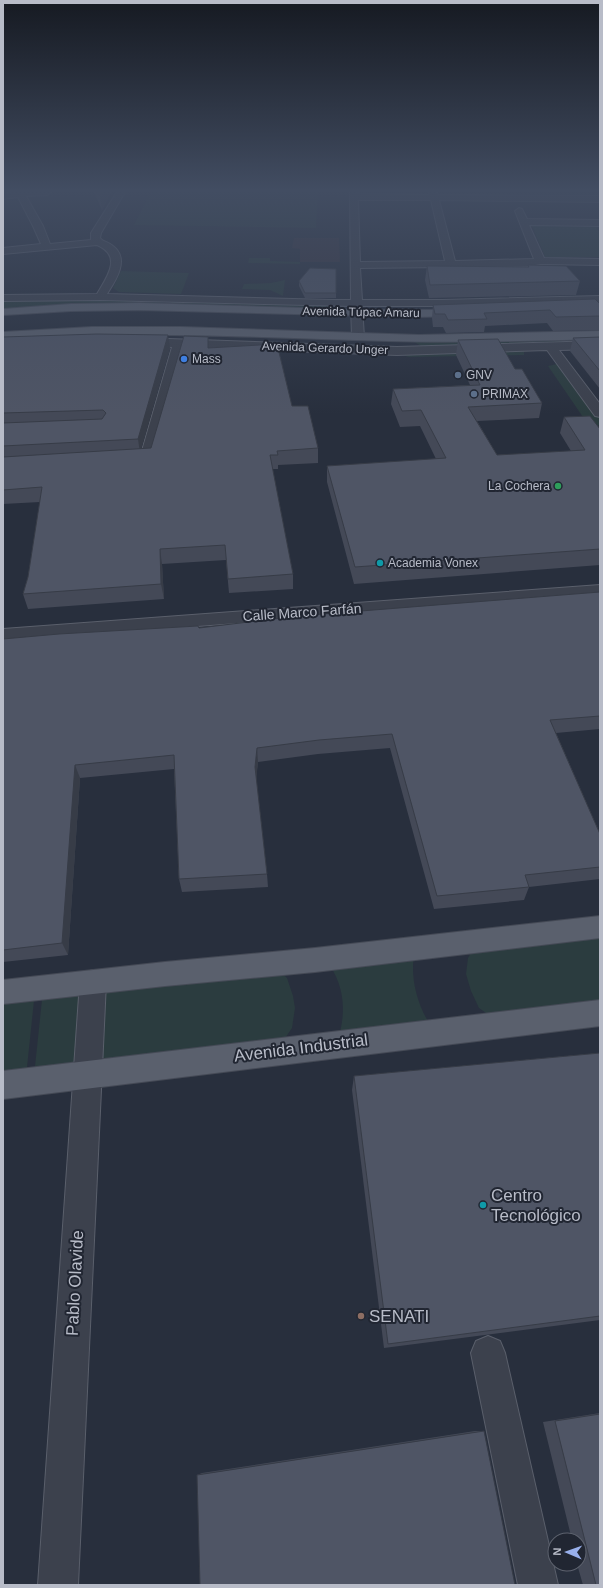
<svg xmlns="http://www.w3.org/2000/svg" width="603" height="1588" font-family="Helvetica,sans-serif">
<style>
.medical{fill:#36333f}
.green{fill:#2b3c3f}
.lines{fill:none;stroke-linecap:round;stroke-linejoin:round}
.minor-casing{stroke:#5a5f6b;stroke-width:2}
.major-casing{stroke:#454a56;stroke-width:2}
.minor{fill:#3c414d;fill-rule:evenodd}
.major{fill:#5a606d;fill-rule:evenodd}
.wall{fill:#444957}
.shaded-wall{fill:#373c47}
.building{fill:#4f5565;stroke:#373c47}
.shop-dot{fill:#3f7fe0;stroke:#212632;stroke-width:1.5}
.service-dot{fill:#5c6f8a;stroke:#212632;stroke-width:1.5}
.leisure-dot{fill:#2e9e5b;stroke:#212632;stroke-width:1.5}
.culture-dot{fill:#0f9aa8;stroke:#212632;stroke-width:1.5}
.education-dot{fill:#8d6e63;stroke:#212632;stroke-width:1.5}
.labels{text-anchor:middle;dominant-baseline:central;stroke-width:4;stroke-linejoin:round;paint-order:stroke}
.far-street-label{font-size:12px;fill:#b8bcc8;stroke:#212632}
.far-poi-label{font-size:12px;fill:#b8bcc8;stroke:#212632;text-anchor:start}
.street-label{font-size:14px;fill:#b8bcc8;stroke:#212632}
.near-street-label{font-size:17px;fill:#b8bcc8;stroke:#212632}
.near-poi-label{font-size:17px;fill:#b8bcc8;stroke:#212632;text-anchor:start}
</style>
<rect width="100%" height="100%" fill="#282f3d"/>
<path class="medical" d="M294,238H339L340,262H300V249L292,248Z"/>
<g class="green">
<path d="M151,192H318L316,228L134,225Z"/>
<path d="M532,226L596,227L600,233V257H545Z"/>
<path d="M249,258H270V261L300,262V264L248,263Z"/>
<path d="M121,271L189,273L181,294L119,292L113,288Z"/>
<path d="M285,280L283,296L270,290L242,289L244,284L271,283Z"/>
<path d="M3,298L162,299L161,304L3,309Z"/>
<path d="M174,300L331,303V311L172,305L171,302Z"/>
<path d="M600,338L550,345L421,346L411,340Z"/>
<path d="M524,349V355L409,357L389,351Z"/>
<path d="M561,363L600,416V426L585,420L548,366Z"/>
<path d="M600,930V1010L499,1022L479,1008L471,991L466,974L468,958L477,943Z"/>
<path d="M415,949C409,977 417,1005 432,1028L338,1039C347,1011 344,983 326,960Z"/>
<path d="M273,965L287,978L293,996L295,1008L292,1028L281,1044L92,1069L97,985Z"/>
<path d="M89,985L84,1071L34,1076L43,990Z"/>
<path d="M35,991L26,1077L3,1079V995Z"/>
</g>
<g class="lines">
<defs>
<g id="minor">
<path d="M15,192H51L47,195L26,196L43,226L50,244L91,240V233L117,192H125L101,233L100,238C103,242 109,242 113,246C130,259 116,280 107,294L332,300H351L350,192H358V194L429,195V192H437L438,195L600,196V202L439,200L455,261L534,259L515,211L519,208L522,209L527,219L600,220V226L529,225L544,258L600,259V265L540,264L530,266L360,268L362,300H442L600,296V302L442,306H362L364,337L362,339H354L352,337L351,306L100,300L3,301V295L97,294C107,277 123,256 97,245L3,254V248L41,244L33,226L18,197L3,199V193ZM358,200H431L445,261L360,262Z"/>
<path d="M140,338L397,347L600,341V349L559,350L600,404V417L595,416L547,350L397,355L184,347L154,458L152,461C143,463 132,464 123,462L121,459L123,456L141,454L172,347L136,345L134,342L136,339Z"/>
<path d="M600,585V595L3,641V629Z"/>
<path d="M93,970L102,973L106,982L78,1585H38L80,982L84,973Z"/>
<path d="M488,1336L500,1341L505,1353L558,1585H518L471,1353L476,1341Z"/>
</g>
<g id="major">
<path d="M140,303L369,310H461L467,313L461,316L415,317L140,310L71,311L3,315V309L71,304Z"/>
<path d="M92,327H181L419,335L600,331V339C530,341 459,343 389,341C260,338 132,329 3,340V332Z"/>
<path d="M600,916V938L315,972L165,986L3,1004V980L165,962L315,948Z"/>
<path d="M600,1000V1026L3,1099V1071Z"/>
</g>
</defs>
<use href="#minor" class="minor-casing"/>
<use href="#major" class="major-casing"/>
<use href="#minor" class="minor"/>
<use href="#major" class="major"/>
</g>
<g class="wall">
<path d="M94,192H111L102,210Z"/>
<path d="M528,265L580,281L576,295L429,298L425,280L427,266L528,267Z"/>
<path d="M336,269V298H305L299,286V281Z"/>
<path d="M600,304V330L553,331L547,323L485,326L484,332L446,333L443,327H433L432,318L433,305Z"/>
<path d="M3,337L170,348L141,448H151L208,348L292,406L318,448V463L278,465V469H272L293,574V589L229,593L226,560L162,564L164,599L28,609L23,594L28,577L40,502L3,504Z"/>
<path d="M600,337V389L570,351L573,338Z"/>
<path d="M458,340L515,369L542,403L539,418L477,421L497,455L571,451L560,433L564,417L600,429V565L354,584L327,482V466L436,459L420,426L400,427L391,404L393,389L470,385L456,355Z"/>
<path d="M600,592V729L556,733L600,834V879L529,887L524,900L434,909L390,748L318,754L258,762L256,778L267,874L268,887L182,892L179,879L174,769L80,778L68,955L3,962V639L199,628Z"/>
<path d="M600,1053V1320L384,1348L352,1090L354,1076Z"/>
<path d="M600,1413V1585H583L577,1564H579V1540H572L543,1422Z"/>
<path d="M475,1431H484L197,1475L202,1473Z"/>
</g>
<g class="shaded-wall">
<path d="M102,192H111L102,210L100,196Z"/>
<path d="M168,335L170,348L140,453L138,439Z"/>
<path d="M160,549L162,564L164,599L161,584Z"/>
<path d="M257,748L258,762L256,781L255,767Z"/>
<path d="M75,765L80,778L68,955L62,943Z"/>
</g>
<g class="building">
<path d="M98,192H102L100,196Z"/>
<path d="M528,265L566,266L580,281L430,285L427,266L529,267Z"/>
<path d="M310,268L336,269V293H305L299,281Z"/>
<path d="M595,299L600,304V316L556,317L550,310L484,313L487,319L448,320L445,314H435L433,305Z"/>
<path d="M97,334L168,335L138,439L3,446V423L102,419L106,413L103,410L3,413V337Z"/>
<path d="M184,336L208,337V348L277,344L292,406H308L318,448L277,451L278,455H270L293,574L228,579L225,545L160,549L161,584L23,594L28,577L42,487L3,490V457L151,448Z"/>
<path d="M600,337V371L573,338Z"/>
<path d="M498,339L515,369H522L542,403L468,407L497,455L585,450L564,417L590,416L600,429V549L355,567L327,466L446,458L421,410L402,411L393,389L480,385L458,340Z"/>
<path d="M600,592V716L550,720L600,834V867L525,875L529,887L437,896L392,734L319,740L257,748L255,767L267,874L179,879L174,755L75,765L62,943L3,950V639L59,634L198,626L199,628L298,616Z"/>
<path d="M600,1053V1316L388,1344L354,1076Z"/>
<path d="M600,1414V1585H596L555,1421Z"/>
<path d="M484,1431L515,1585H200L197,1475Z"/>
</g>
<linearGradient id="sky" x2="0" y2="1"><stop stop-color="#161a22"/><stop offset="0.46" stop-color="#424d62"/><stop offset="1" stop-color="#424d62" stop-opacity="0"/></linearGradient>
<rect width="603" height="414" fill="url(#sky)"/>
<circle class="shop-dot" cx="184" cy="359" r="4"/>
<g class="service-dot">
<circle cx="458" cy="375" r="4"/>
<circle cx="474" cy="394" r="4"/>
</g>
<circle class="leisure-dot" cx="558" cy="486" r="4"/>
<g class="culture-dot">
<circle cx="380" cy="563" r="4"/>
<circle cx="483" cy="1205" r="4"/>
</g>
<circle class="education-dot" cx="361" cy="1316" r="4"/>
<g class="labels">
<g class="far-street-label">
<text transform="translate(361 312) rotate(1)">Avenida Túpac Amaru</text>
<text transform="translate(325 348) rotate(2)">Avenida Gerardo Unger</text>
</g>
<g class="far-poi-label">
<text x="192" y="359">Mass</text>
<text x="466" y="375">GNV</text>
<text x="482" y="394">PRIMAX</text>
<text x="550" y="486" text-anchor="end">La Cochera</text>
<text x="388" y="563">Academia Vonex</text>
</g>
<g class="street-label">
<text transform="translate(302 612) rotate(-4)">Calle Marco Farfán</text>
</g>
<g class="near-street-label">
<text transform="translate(301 1048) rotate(-7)">Avenida Industrial</text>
<text transform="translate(75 1283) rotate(-87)">Pablo Olavide</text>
</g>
<g class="near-poi-label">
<text x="491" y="1195">Centro<tspan x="491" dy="20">Tecnológico</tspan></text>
<text x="369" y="1316">SENATI</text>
</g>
</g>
<rect width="603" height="1588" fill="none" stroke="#b8bcc8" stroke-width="8"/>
<g transform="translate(567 1552) rotate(272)"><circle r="19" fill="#212632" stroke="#5d626e"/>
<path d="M0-3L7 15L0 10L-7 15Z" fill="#99b0ec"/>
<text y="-6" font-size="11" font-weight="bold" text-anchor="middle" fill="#b8bcc8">N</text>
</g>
</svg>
